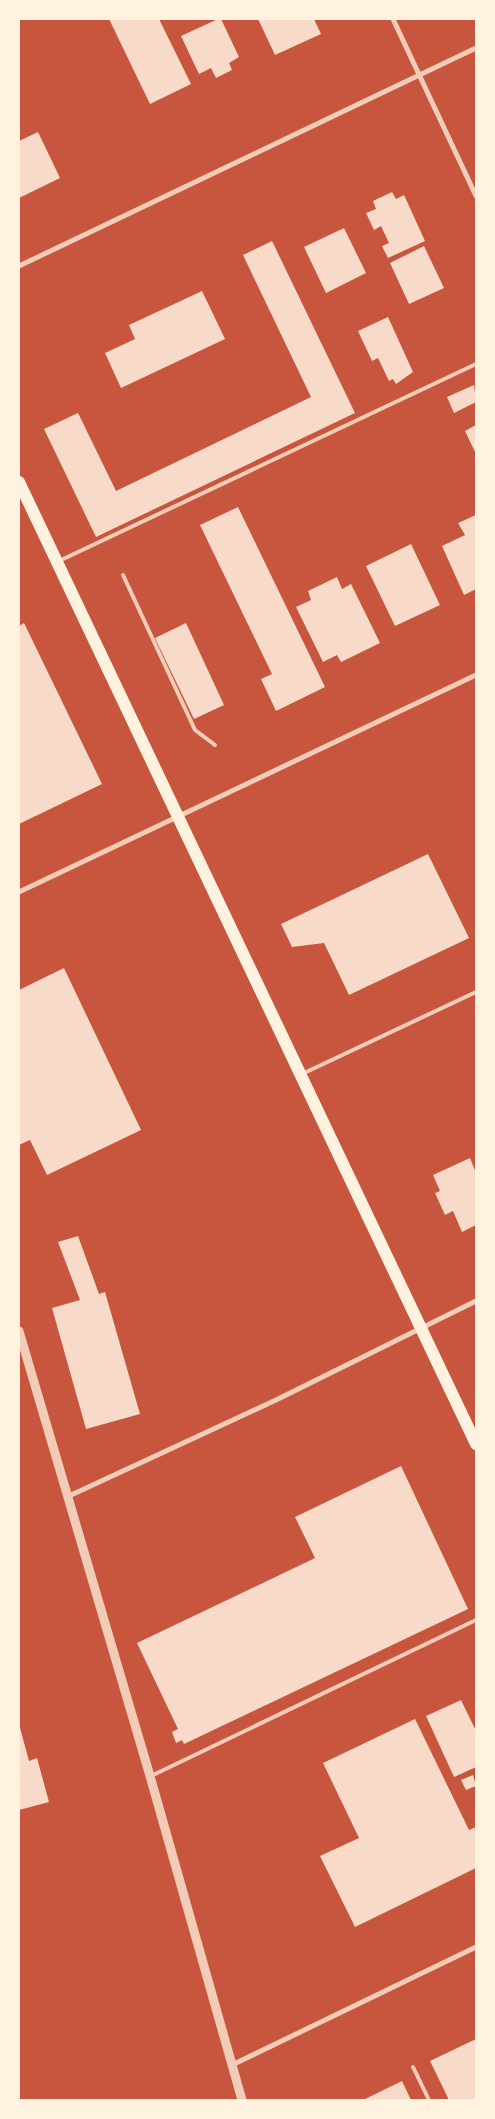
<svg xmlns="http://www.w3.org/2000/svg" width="495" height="2119" font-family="Montserrat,sans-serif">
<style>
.building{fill:#f7dbc8}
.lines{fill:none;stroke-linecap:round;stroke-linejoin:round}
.service{stroke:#f1ccb7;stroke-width:4}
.minor{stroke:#f1ccb7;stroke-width:5}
.tertiary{stroke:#f1ccb7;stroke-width:9}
.primary{stroke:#fff3e0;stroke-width:12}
</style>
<rect width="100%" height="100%" fill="#c8553d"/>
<g class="building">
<path d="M109,19H159L191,84L150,104Z"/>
<path d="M218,19H221L239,57L229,63L232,70L216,78L211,68L199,74L181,36Z"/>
<path d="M258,19H314L321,34L275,55Z"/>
<path d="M38,132L60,178L19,198V141Z"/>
<path d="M392,192L396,199L404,195L425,241L388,258L382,246L389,243L381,226L374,230L366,213L376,209L373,201Z"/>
<path d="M344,228L366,273L326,293L304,247Z"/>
<path d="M272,241L355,413L96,537L44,429L78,413L116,491L311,397L243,255Z"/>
<path d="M424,246L444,288L409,304L390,263Z"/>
<path d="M202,291L225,339L121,388L105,353L135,339L129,325Z"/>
<path d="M388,317L413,372L396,384L393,379L389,381L378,358L372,361L358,331Z"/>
<path d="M474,385L476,402L454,413L447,397Z"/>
<path d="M476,425V454L465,431Z"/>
<path d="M238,507L325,687L276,711L261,679L272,674L200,525Z"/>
<path d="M476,515V589L464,595L442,546L465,535L458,523Z"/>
<path d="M411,544L440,605L395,626L366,566Z"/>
<path d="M337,577L342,589L351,584L380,643L341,662L337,655L323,662L296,607L311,600L308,591Z"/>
<path d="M24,623L102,784L19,824V626Z"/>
<path d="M186,623L224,705L194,719L155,638Z"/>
<path d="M428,854L469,938L349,995L324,943L292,947L281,924Z"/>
<path d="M64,968L141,1130L47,1175L30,1140L19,1145V990Z"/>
<path d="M470,1158L476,1173V1225L462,1232L453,1211L445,1215L435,1193L440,1191L433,1175Z"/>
<path d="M78,1236L99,1294L105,1292L140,1414L86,1429L52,1308L80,1300L58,1242Z"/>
<path d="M401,1466L468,1609L184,1744L182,1740L176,1743L172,1732L178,1729L137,1643L315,1558L295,1517Z"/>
<path d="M461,1700L476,1731V1767L454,1777L426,1716Z"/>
<path d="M415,1719L469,1830L476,1827V1868L355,1927L320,1856L359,1838L323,1763Z"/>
<path d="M19,1724L29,1761L37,1758L49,1802L19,1810Z"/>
<path d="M473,1775L476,1786L466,1790L461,1780Z"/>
<path d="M476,2039V2100H449L430,2061Z"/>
<path d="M402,2081L411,2100H363Z"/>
</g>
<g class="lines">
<g class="service">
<path d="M59,561L476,364"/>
<path d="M123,575L195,730L215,745"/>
<path d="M302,1074L476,992"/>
<path d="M151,1776L476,1620"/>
<path d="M413,2067L429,2100"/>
</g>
<g class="minor">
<path d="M393,19L476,196"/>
<path d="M19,266L476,48"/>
<path d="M19,892L476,675"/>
<path d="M69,1496L276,1400L476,1301"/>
<path d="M232,2065L476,1947"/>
</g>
<path class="tertiary" d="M19,1331L150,1776L242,2100"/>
<path class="primary" d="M19,482L476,1444"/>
</g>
<rect width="495" height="2119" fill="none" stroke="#fff3e0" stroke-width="40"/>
</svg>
